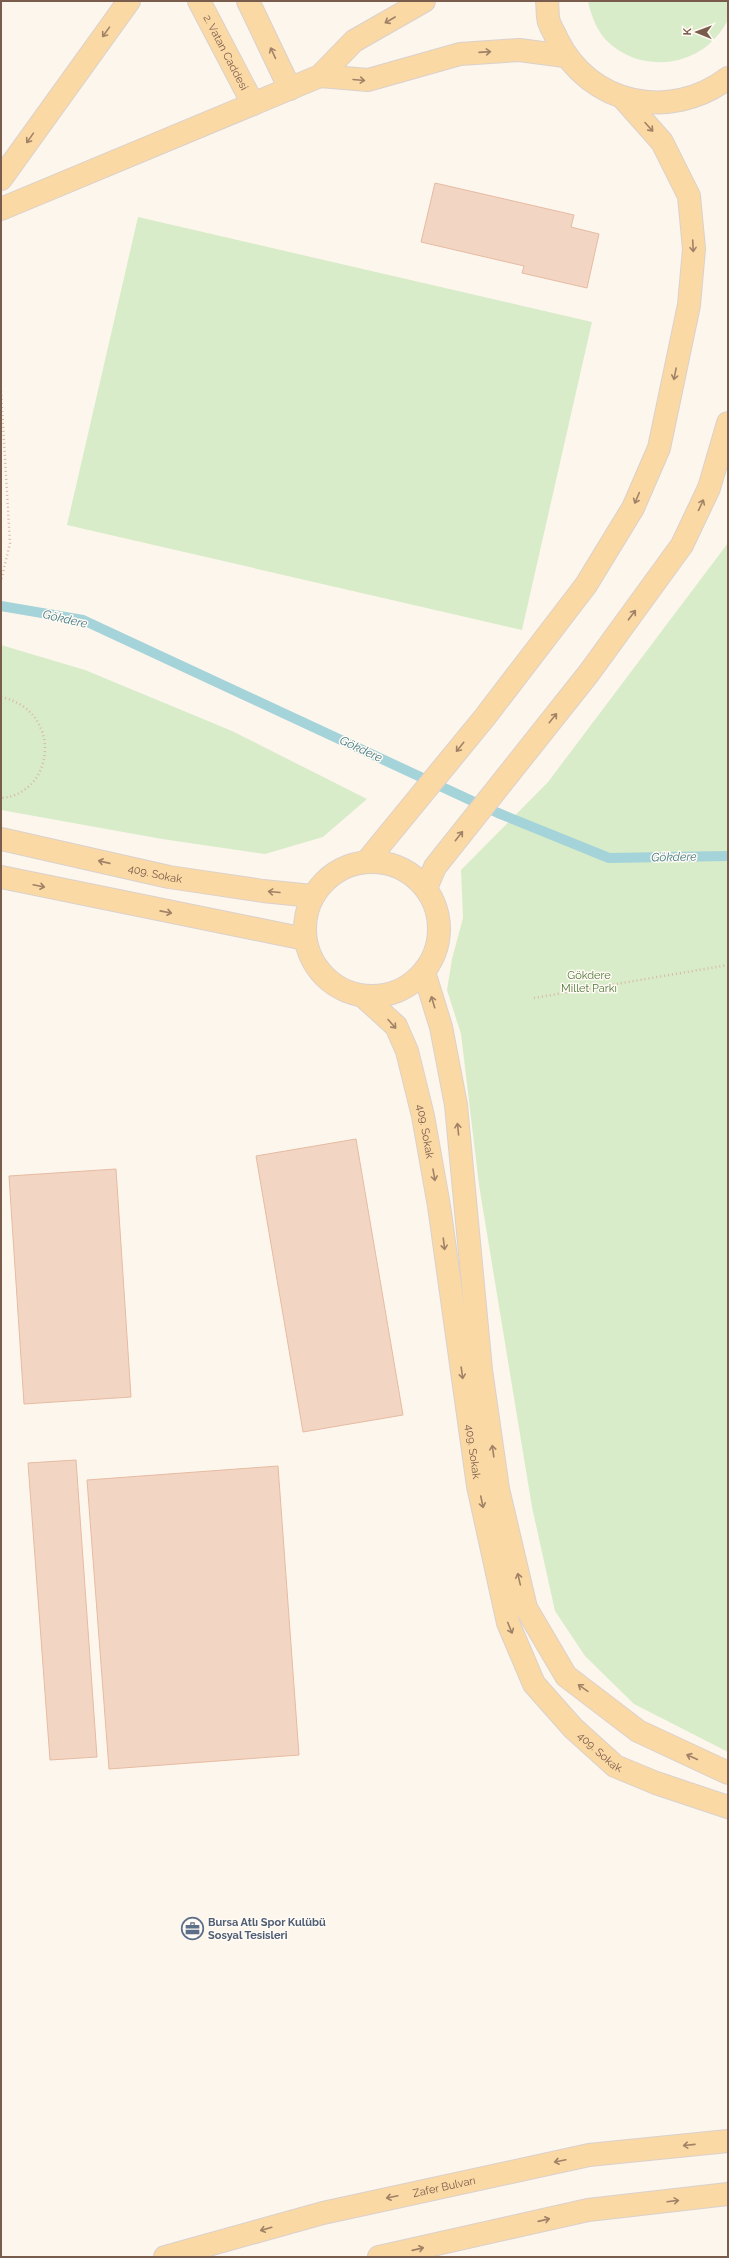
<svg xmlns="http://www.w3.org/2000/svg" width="729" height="2258" font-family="Raleway,sans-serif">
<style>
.green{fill:#d8ecc9}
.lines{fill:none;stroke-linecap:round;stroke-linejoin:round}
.stream{stroke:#a5d3da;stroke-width:10}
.building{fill:#f3d5c3;stroke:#e6bba3}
.major-casing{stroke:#dad1cd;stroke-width:24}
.path{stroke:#d9b8a5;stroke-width:2.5;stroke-dasharray:1 3;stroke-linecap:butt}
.major{stroke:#fbd9a5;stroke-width:22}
.oneway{stroke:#a18267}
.labels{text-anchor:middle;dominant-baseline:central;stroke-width:3;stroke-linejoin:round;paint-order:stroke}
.street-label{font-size:11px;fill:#7a5c4d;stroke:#fffaf3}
.park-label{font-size:11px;fill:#537a41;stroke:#fffaf3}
.service-label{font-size:11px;font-weight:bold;fill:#4e5e75;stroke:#fffaf3;text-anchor:start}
.water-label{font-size:12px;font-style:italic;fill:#437c86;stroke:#fffaf3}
</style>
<rect width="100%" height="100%" fill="#fdf6ec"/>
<g class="green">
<path d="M588,1H728C728,6 729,14 728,19C724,29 715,39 707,46C678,69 633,68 606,40C596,29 591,15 588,1Z"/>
<path d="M138,217L592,322L522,630L67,525Z"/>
<path d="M728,543V1752L634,1704L585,1656L555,1611L532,1507L479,1185L461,1034L447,990L452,959L463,918L461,870L548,782Z"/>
<path d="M1,645L85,670L232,731L367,799L323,837L265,854L162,839L1,810Z"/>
</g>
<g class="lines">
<path class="stream" d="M1,606L83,620L498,813L609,858L728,856"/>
</g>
<g class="building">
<path d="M435,183L574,215L571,227L599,234L587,288L522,273L524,266L421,242Z"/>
<path d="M356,1139L403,1415L303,1432L256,1156Z"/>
<path d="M116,1169L131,1397L24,1404L9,1176Z"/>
<path d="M76,1460L97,1757L50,1760L28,1463Z"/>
<path d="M278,1466L299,1755L109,1769L87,1480Z"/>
</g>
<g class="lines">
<defs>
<g id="major">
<path id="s1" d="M199,1L253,104"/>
<path d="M248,1L290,89"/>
<path d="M547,1C548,8 547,16 549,22C551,28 555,34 557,39C589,105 670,122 728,78"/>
<path d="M320,76L368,80L460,54L519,50L565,56"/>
<path d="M1,179L129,1"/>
<path d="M1,209L320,76L354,41L424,1"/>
<path id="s2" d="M1,839L169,877L263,891L312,896"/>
<path d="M367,861L485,717L586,585L633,508L659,448L689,305L694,249L689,196L662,142L623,98"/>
<circle cx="372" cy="929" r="67"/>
<path d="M1,877L305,939"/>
<path d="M426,888L435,867L589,673L682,545L709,488L728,423"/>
<path d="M424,972L441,1027L456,1105L481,1370L498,1489L526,1608L566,1676L638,1731L728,1773"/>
<path id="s3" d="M364,997L396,1026L407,1051L423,1116L439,1206L478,1486L508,1623L534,1684L573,1728L615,1766L656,1783L728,1807"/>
<path id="s4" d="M165,2257L323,2213L589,2155L728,2141"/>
<path d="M379,2257L588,2210L728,2194"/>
</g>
</defs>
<use href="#major" class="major-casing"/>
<g class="path">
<path d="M1,391L10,543L1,581"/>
<path d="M1,697C64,711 55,794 1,798"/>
<path d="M534,998L728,965"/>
</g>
<use href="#major" class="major"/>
</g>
<defs><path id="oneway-shaft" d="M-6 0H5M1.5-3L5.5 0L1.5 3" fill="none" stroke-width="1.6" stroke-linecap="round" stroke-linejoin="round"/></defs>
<g class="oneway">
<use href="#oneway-shaft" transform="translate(390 20) rotate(150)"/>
<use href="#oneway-shaft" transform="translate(106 32) rotate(126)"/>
<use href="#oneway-shaft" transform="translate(485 52) rotate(-4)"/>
<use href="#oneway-shaft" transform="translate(273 53) rotate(-115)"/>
<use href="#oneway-shaft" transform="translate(359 80) rotate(5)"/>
<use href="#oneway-shaft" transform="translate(649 127) rotate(48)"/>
<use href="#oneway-shaft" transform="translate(30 138) rotate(125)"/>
<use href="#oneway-shaft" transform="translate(693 246) rotate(87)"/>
<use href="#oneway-shaft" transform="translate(675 374) rotate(101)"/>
<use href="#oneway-shaft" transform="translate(637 498) rotate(113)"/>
<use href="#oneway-shaft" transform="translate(701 505) rotate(-65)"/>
<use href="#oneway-shaft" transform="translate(632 615) rotate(-53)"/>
<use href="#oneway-shaft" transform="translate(553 718) rotate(-51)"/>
<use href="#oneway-shaft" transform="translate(460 747) rotate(129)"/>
<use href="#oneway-shaft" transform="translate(459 836) rotate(-52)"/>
<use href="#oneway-shaft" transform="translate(104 862) rotate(-167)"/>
<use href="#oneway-shaft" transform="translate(39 886) rotate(12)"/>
<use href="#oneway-shaft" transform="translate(274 892) rotate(-175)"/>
<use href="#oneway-shaft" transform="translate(166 912) rotate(11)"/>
<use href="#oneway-shaft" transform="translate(433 1002) rotate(-107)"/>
<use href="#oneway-shaft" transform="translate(392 1024) rotate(48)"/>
<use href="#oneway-shaft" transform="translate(458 1129) rotate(-96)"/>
<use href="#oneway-shaft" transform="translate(434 1175) rotate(80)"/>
<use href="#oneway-shaft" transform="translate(444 1244) rotate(83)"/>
<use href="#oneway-shaft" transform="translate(462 1373) rotate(82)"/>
<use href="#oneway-shaft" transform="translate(493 1451) rotate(-98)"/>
<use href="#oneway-shaft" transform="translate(482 1502) rotate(78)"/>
<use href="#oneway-shaft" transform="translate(519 1579) rotate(-103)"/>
<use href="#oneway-shaft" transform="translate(510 1628) rotate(68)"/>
<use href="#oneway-shaft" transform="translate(583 1688) rotate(-145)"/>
<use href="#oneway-shaft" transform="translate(692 1757) rotate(-156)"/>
<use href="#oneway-shaft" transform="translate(689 2145) rotate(174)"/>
<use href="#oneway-shaft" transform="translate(560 2161) rotate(168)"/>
<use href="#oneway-shaft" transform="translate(392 2197) rotate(168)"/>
<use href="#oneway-shaft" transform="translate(673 2201) rotate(-7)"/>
<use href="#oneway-shaft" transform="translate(544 2220) rotate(-13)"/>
<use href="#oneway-shaft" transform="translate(266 2229) rotate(164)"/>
<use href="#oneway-shaft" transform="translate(418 2249) rotate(-13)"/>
</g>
<defs>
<symbol id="office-ring" viewBox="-11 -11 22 22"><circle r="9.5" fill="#fffaf3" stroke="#5c6f8a" stroke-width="1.5"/><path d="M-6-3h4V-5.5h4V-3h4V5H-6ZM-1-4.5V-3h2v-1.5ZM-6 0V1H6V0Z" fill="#5c6f8a"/></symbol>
</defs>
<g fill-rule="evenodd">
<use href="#office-ring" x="180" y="1916" width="25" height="25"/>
</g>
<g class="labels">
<g class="street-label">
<text stroke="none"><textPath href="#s1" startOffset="58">2. Vatan Caddesi</textPath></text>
<text stroke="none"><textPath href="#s2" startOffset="158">409. Sokak</textPath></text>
<text stroke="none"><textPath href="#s3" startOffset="153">409. Sokak</textPath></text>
<text stroke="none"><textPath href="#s3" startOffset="477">409. Sokak</textPath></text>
<text stroke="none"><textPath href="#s3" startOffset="813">409. Sokak</textPath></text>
<text stroke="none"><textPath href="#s4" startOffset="288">Zafer Bulvarı</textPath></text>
</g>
<g class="park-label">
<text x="589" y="975">Gökdere<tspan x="589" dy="13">Millet Parkı</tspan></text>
</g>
<g class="service-label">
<text x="208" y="1922">Bursa Atlı Spor Kulübü<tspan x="208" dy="13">Sosyal Tesisleri</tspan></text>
</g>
<g class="water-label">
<text transform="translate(65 619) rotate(13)">Gökdere</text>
<text transform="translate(361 749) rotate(25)">Gökdere</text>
<text transform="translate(674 857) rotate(-1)">Gökdere</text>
</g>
</g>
<rect width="729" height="2258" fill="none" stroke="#7a5c4d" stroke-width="4"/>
<g transform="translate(697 32) rotate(271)" stroke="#fffaf3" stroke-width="3" paint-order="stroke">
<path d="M0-3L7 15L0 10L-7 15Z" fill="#7a5c4d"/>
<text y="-6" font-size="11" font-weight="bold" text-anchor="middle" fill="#7a5c4d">K</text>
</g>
</svg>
